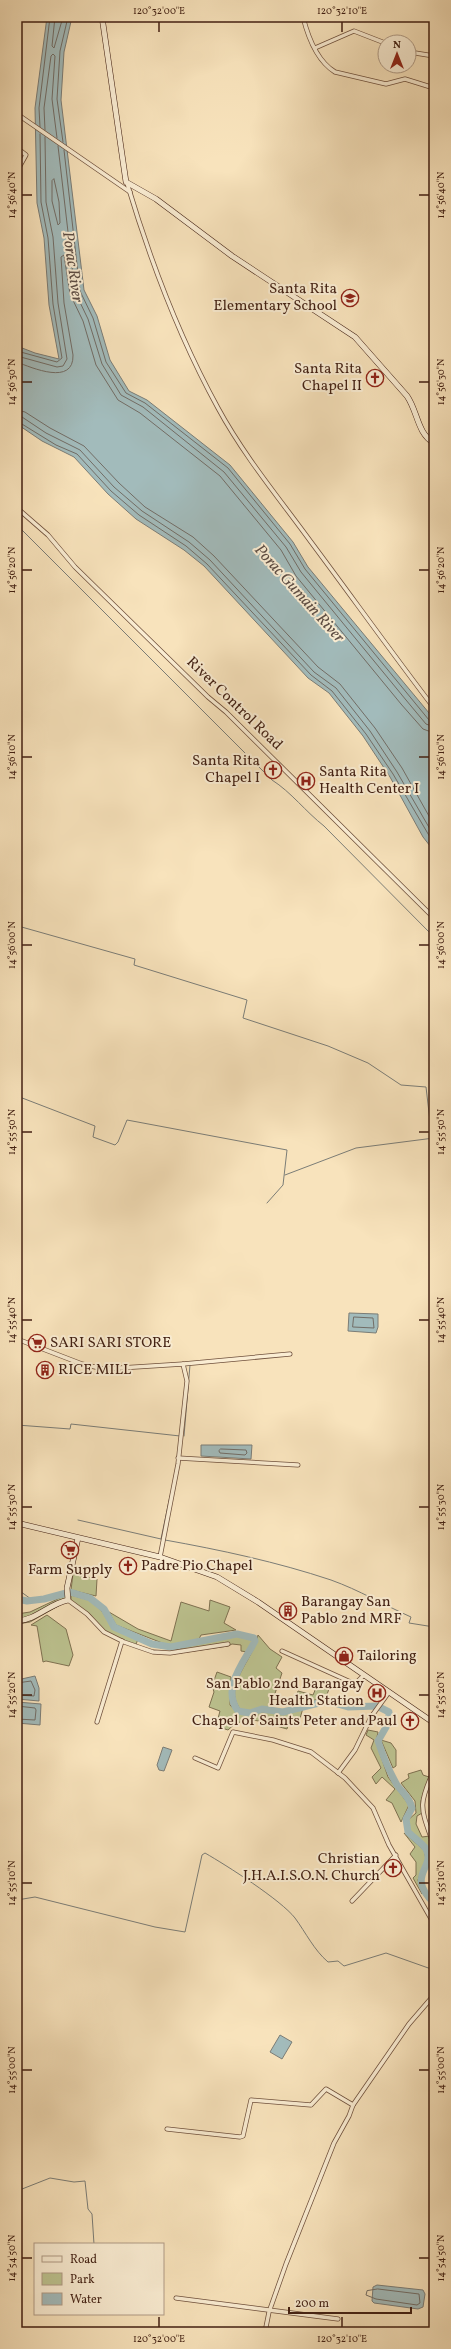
<svg xmlns="http://www.w3.org/2000/svg" width="451" height="2349" font-family="Vollkorn,serif">
<style>
.green{fill:#bdc491;stroke:#7f7252}
.water{fill:#a2bbbb;stroke:#7b7d77}
.lines{fill:none;stroke-linecap:round;stroke-linejoin:round}
.shore{stroke:#726d66;stroke-width:1}
.stream{stroke:#7b7d77;stroke-width:1}
.river{stroke:#a2bbbb;stroke-width:7}
.street-casing{stroke:#6f503c;stroke-width:5}
.secondary-casing{stroke:#411f12;stroke-width:6}
.street{stroke:#faedd3;stroke-width:3.5}
.secondary{stroke:#faedd3;stroke-width:5}
.ticks{fill:none;stroke:#411f12;stroke-width:1.5}
.labels{text-anchor:middle;dominant-baseline:central;stroke-width:4;stroke-linejoin:round;paint-order:stroke}
.poi-label{font-size:15px;fill:#411f12;stroke:#faedd3;text-anchor:end}
.street-label{font-size:15px;fill:#411f12;stroke:#faedd3}
.water-label{font-size:16px;font-style:italic;fill:#5e4e45;stroke:#faedd3}
.neatline{fill:none;stroke:#411f12;stroke-width:1.5}
.ticks-label{font-size:10px;text-anchor:middle;fill:#411f12}
</style>
<rect width="100%" height="100%" fill="#f8e3bc"/>
<filter id="stains"><feTurbulence type="fractalNoise" baseFrequency=".005" numOctaves="4"/><feColorMatrix values="0 0 0 0 .2 0 0 0 0 .09 0 0 0 0 .02 0 0 0 .5 -.17"/></filter>
<radialGradient id="worn" r=".72"><stop offset=".6" stop-color="#630" stop-opacity="0"/><stop offset="1" stop-color="#630" stop-opacity=".3"/></radialGradient>
<g class="green">
<path d="M73,1574L97,1579L96,1596L71,1590Z"/>
<path d="M66,1595L67,1601L30,1622L17,1624V1614L30,1612Z"/>
<path d="M71,1595L89,1600L101,1610L114,1629L138,1639L135,1647L104,1632L89,1613L71,1602Z"/>
<path d="M210,1600L230,1607L224,1623L236,1630L201,1635L199,1639L170,1646L116,1625L109,1612L138,1629L171,1641L181,1602L209,1611Z"/>
<path d="M47,1615L66,1629L73,1655L69,1666L46,1661L43,1662L37,1626L31,1625Z"/>
<path d="M258,1635L270,1649L282,1657L276,1668L282,1673L270,1708L249,1711L240,1709C222,1685 254,1660 258,1635Z"/>
<path d="M236,1636L252,1640L253,1642L247,1652L241,1651V1645L232,1644L228,1646L173,1654L172,1651L196,1644Z"/>
<path d="M217,1672L231,1677L230,1705C244,1721 247,1711 264,1712C285,1713 282,1716 303,1708L299,1722L289,1721L287,1729C264,1723 246,1712 228,1730L216,1726L220,1711L209,1707L214,1692L212,1686Z"/>
<path d="M316,1688L329,1689L326,1697L293,1706L298,1691L313,1695Z"/>
<path d="M368,1730L378,1732L376,1742L388,1777L409,1805L401,1822L392,1803L386,1800L395,1789L382,1777L376,1784L372,1777L381,1768L371,1748L374,1740L366,1735Z"/>
<path d="M381,1740L391,1743L396,1750V1766L393,1768Z"/>
<path d="M421,1770L423,1775L429,1777L421,1801L422,1813L417,1816L416,1824L422,1837L430,1836L434,1849L433,1858L428,1848L410,1832L408,1820L416,1813L415,1801L401,1783L409,1778L408,1774Z"/>
<path d="M404,1833L424,1850L426,1859L418,1880L422,1894L413,1878L416,1875V1862L410,1854L415,1847Z"/>
</g>
<g class="water">
<path d="M47,17H72L64,52L61,100L84,290L97,316L110,360L129,391L147,400L230,465L293,542L308,567L434,719V851L423,837L390,777L363,736L329,693L308,678L204,566L184,550L136,519L108,494L74,457L42,441L17,424V346L35,353L59,359L49,305L44,238L37,203L35,108Z"/>
<path d="M349,1313L378,1314V1327L376,1333L348,1331Z"/>
<path d="M201,1445H252L251,1459L201,1456Z"/>
<path d="M35,1676L39,1688V1701L17,1699V1680Z"/>
<path d="M17,1702L41,1704L40,1725L17,1723Z"/>
<path d="M163,1747L172,1750L164,1771L159,1770L157,1765Z"/>
<path d="M280,2035L292,2042L282,2059L270,2052Z"/>
<path d="M377,2285L423,2290L425,2294L423,2307L418,2309L374,2303L372,2301L373,2287Z"/>
</g>
<g class="lines">
<g class="shore">
<path d="M55,17L52,46L54,48L63,17"/>
<path d="M40,127L39,108L50,17"/>
<path d="M45,130L44,108L51,56L53,54L55,56L52,99L57,138"/>
<path d="M63,142L57,99L60,51L68,17"/>
<path d="M58,146L75,292L88,319L102,364L121,395L143,407L224,472L286,547L301,572L406,700L426,724L434,727"/>
<path d="M64,150L80,291L93,318L106,362L126,393L145,403L228,468L290,544L305,569L429,720L434,722"/>
<path d="M54,179L59,202L60,223L58,225L52,201V181Z"/>
<path d="M17,351L57,362L62,358L53,304L48,238L41,202L40,134"/>
<path d="M17,356L57,367L63,366L67,359L58,303L53,237L46,202L45,137"/>
<path d="M17,362C32,368 74,386 73,355L64,303L61,257L64,255L70,294L83,321L96,365L118,400L140,413L220,476L281,550L296,576L401,704L423,729L434,733"/>
<path d="M17,410L25,412L50,428L84,446L119,483L145,507L193,537L214,556L318,667L340,684L375,728L402,768L434,825"/>
<path d="M17,416L22,417L46,433L80,450L114,487L142,511L189,542L210,560L314,672L336,688L370,731L397,772L434,836"/>
<path d="M17,421L56,445L77,454L111,491L139,515L186,546L207,564L311,675L332,691L366,734L393,774L434,844"/>
<path d="M354,1317L373,1318L374,1328L353,1327Z"/>
<path d="M221,1449L246,1450L247,1453L245,1455L220,1453L219,1451Z"/>
<path d="M17,1683L31,1681L35,1690L34,1696L17,1695"/>
<path d="M17,1706L35,1708L36,1710L35,1720L17,1719"/>
<path d="M378,2289L419,2294L420,2303L417,2305L376,2299L366,2295L367,2291Z"/>
</g>
<g class="stream">
<path d="M17,525L272,780C291,792 306,812 324,826L434,937"/>
<path d="M17,916L19,918L18,926L135,959L134,965L247,1000L243,1018L328,1046L368,1063L401,1085L426,1087L432,1138"/>
<path d="M17,1096L95,1126L93,1137L115,1145L118,1142L127,1120L287,1150L283,1185L267,1203"/>
<path d="M285,1175L356,1148L434,1138"/>
<path d="M17,1425L70,1429L71,1424L180,1436"/>
<path d="M184,1436L190,1365"/>
<path d="M78,1520L161,1539"/>
<path d="M161,1539L170,1496"/>
<path d="M165,1540C221,1550 277,1562 331,1580C359,1590 384,1605 411,1617L409,1623L434,1627"/>
<path d="M17,1589L31,1599L38,1600"/>
<path d="M17,1900L35,1897L155,1927L185,1932L202,1855L205,1853C226,1865 281,1900 295,1918C306,1933 314,1950 328,1962L338,1961L344,1966L386,1953L434,1970"/>
<path d="M17,2053V2071"/>
<path d="M17,2191L50,2178L74,2182L85,2181L88,2209L92,2214L94,2244"/>
</g>
<path class="river" d="M17,1599L27,1601L44,1599L70,1592L90,1598L104,1609L114,1627L152,1644L171,1647L237,1634L254,1638L255,1641C244,1662 221,1688 238,1711L250,1713L262,1709L283,1712L327,1701L348,1707L377,1706L389,1712V1722L378,1741C383,1756 389,1771 397,1785C403,1793 410,1798 412,1808L406,1819L408,1832C413,1837 423,1844 426,1849C436,1868 405,1875 434,1903"/>
<defs>
<g id="street">
<path d="M303,17C308,37 317,61 335,72L386,84L405,79L434,88"/>
<path d="M315,48L354,31L385,43"/>
<path d="M409,52L434,56"/>
<path d="M17,114L130,192"/>
<path d="M17,148L26,155L17,171"/>
<path d="M127,183C150,260 179,337 218,408C244,456 279,498 311,542C352,597 392,653 434,708"/>
<path d="M17,508L48,535L75,567L208,697L226,712L434,918"/>
<path d="M17,1339L82,1364L104,1369L183,1364L187,1381L178,1464L160,1557"/>
<path d="M183,1364L290,1354"/>
<path d="M178,1458L298,1465"/>
<path d="M68,1600L87,1614L104,1632L124,1642L153,1652L170,1653L228,1644"/>
<path d="M282,1651L355,1684L364,1675"/>
<path d="M97,1722L122,1641"/>
<path d="M195,1758L218,1768L233,1732L273,1740L311,1752L345,1778L373,1808L389,1845L434,1924"/>
<path d="M434,1770C417,1807 421,1808 434,1846"/>
<path d="M338,1773L355,1750L371,1717L389,1692"/>
<path d="M352,1901L396,1855"/>
<path d="M167,2129L240,2137L243,2136L251,2100L311,2105L326,2089L353,2105"/>
<path d="M176,2298L338,2319"/>
<path d="M265,2332L269,2312L286,2264L334,2143L349,2116L353,2105L409,2024L434,1995"/>
</g>
<g id="secondary">
<path d="M102,17L126,182L156,199L232,256L355,337L407,396C418,412 417,433 434,443"/>
<path d="M17,1523L160,1557L217,1577L258,1602L434,1723"/>
<path d="M17,1621C36,1620 49,1604 68,1600L67,1588L78,1538"/>
</g>
</defs>
<use href="#street" class="street-casing"/>
<use href="#secondary" class="secondary-casing"/>
<use href="#street" class="street"/>
<use href="#secondary" class="secondary"/>
</g>
<path class="ticks" d="M159,22V32M342,22V32M22,195H32M419,195H429M22,382H32M419,382H429M22,570H32M419,570H429M22,757H32M419,757H429M22,945H32M419,945H429M22,1132H32M419,1132H429M22,1320H32M419,1320H429M22,1507H32M419,1507H429M22,1695H32M419,1695H429M22,1883H32M419,1883H429M22,2070H32M419,2070H429M22,2258H32M419,2258H429M159,2317V2327M342,2317V2327"/>
<defs>
<symbol id="school-ring" viewBox="-11 -11 22 22"><circle r="9.5" fill="#faedd3" stroke="#8f2418" stroke-width="1.5"/><path d="M0-5L7-2L0 1L-7-2ZM-4 1L0 2.5L4 1V4Q0 6-4 4Z" fill="#8f2418"/></symbol>
<symbol id="church-ring" viewBox="-11 -11 22 22"><circle r="9.5" fill="#faedd3" stroke="#8f2418" stroke-width="1.5"/><path d="M-1.2-6h2.4v3.5h3.3v2.4h-3.3V6h-2.4V-.1h-3.3v-2.4h3.3Z" fill="#8f2418"/></symbol>
<symbol id="hospital-ring" viewBox="-11 -11 22 22"><circle r="9.5" fill="#faedd3" stroke="#8f2418" stroke-width="1.5"/><path d="M-5-5h3v3.5h4V-5h3V5h-3V1.5h-4V5h-3Z" fill="#8f2418"/></symbol>
<symbol id="supermarket-ring" viewBox="-11 -11 22 22"><circle r="9.5" fill="#faedd3" stroke="#8f2418" stroke-width="1.5"/><path d="M-6-5.5h2.5l.6 2H6L4.5 2H-2.5L-4.4-4H-6ZM-1.5 3.2a1.3 1.3 0 1 0 .1 0ZM3 3.2a1.3 1.3 0 1 0 .1 0Z" fill="#8f2418"/></symbol>
<symbol id="building-ring" viewBox="-11 -11 22 22"><circle r="9.5" fill="#faedd3" stroke="#8f2418" stroke-width="1.5"/><path d="M-4-6H4V6H1V3H-1V6H-4ZM-2.5-4.3h1.7v1.8h-1.7ZM.8-4.3h1.7v1.8H.8ZM-2.5-1h1.7V.8h-1.7ZM.8-1h1.7V.8H.8Z" fill="#8f2418"/></symbol>
<symbol id="shop-ring" viewBox="-11 -11 22 22"><circle r="9.5" fill="#faedd3" stroke="#8f2418" stroke-width="1.5"/><path d="M-5-2.5h2.3a2.7 3.5 0 0 1 5.4 0H5L5.5 6h-11ZM-1.5-2.5h3a1.5 2.3 0 0 0-3 0Z" fill="#8f2418"/></symbol>
</defs>
<g fill-rule="evenodd">
<use href="#school-ring" x="340" y="288" width="20" height="20"/>
<use href="#church-ring" x="365" y="368" width="20" height="20"/>
<use href="#church-ring" x="263" y="760" width="20" height="20"/>
<use href="#hospital-ring" x="296" y="771" width="20" height="20"/>
<use href="#supermarket-ring" x="27" y="1333" width="20" height="20"/>
<use href="#building-ring" x="35" y="1360" width="20" height="20"/>
<use href="#supermarket-ring" x="60" y="1540" width="20" height="20"/>
<use href="#church-ring" x="118" y="1556" width="20" height="20"/>
<use href="#building-ring" x="278" y="1601" width="20" height="20"/>
<use href="#shop-ring" x="334" y="1646" width="20" height="20"/>
<use href="#hospital-ring" x="367" y="1683" width="20" height="20"/>
<use href="#church-ring" x="400" y="1711" width="20" height="20"/>
<use href="#church-ring" x="383" y="1858" width="20" height="20"/>
</g>
<g class="labels">
<g class="poi-label">
<text x="337" y="289">Santa Rita<tspan x="337" dy="17">Elementary School</tspan></text>
<text x="362" y="369">Santa Rita<tspan x="362" dy="17">Chapel II</tspan></text>
<text x="260" y="761">Santa Rita<tspan x="260" dy="17">Chapel I</tspan></text>
<text x="319" y="772" text-anchor="start">Santa Rita<tspan x="319" dy="17">Health Center I</tspan></text>
<text x="50" y="1343" text-anchor="start">SARI SARI STORE</text>
<text x="58" y="1370" text-anchor="start">RICE MILL</text>
<text x="141" y="1566" text-anchor="start">Padre Pio Chapel</text>
<text x="70" y="1570" text-anchor="middle">Farm Supply</text>
<text x="301" y="1602" text-anchor="start">Barangay San<tspan x="301" dy="17">Pablo 2nd MRF</tspan></text>
<text x="357" y="1656" text-anchor="start">Tailoring</text>
<text x="364" y="1684">San Pablo 2nd Barangay<tspan x="364" dy="17">Health Station</tspan></text>
<text x="397" y="1721">Chapel of Saints Peter and Paul</text>
<text x="380" y="1859">Christian<tspan x="380" dy="17">J.H.A.I.S.O.N. Church</tspan></text>
</g>
<g class="street-label">
<text transform="translate(234 704) rotate(44)">River Control Road</text>
</g>
<g class="water-label">
<text transform="translate(72 267) rotate(82)">Porac River</text>
<text transform="translate(299 594) rotate(48)">Porac Gumain River</text>
</g>
</g>
<rect width="451" height="2349" fill="none" stroke="#f8e3bc" stroke-width="44"/>
<rect x="34" y="2243" width="130" height="72" fill="#faedd3" stroke="#b09b86"/>
<rect x="42" y="2256" width="20" height="6" fill="#faedd3" stroke="#b09b86"/>
<text x="70" y="2263" font-size="12" fill="#411f12">Road</text>
<rect x="42" y="2273" width="20" height="12" fill="#bdc491" stroke="#b09b86"/>
<text x="70" y="2283" font-size="12" fill="#411f12">Park</text>
<rect x="42" y="2293" width="20" height="12" fill="#a2bbbb" stroke="#b09b86"/>
<text x="70" y="2303" font-size="12" fill="#411f12">Water</text>
<g transform="translate(397 54)"><circle r="19" fill="#faedd3" stroke="#b09b86"/>
<path d="M0-3L7 15L0 10L-7 15Z" fill="#8f2418"/>
<text y="-6" font-size="11" font-weight="bold" text-anchor="middle" fill="#411f12">N</text>
</g>
<path d="M289 2307v6h122v-6" fill="none" stroke="#411f12" stroke-width="2"/>
<text x="295" y="2307" font-size="12" fill="#411f12" stroke="#faedd3" stroke-width="3" paint-order="stroke">200 m</text>
<rect x="22" y="22" width="407" height="2305" class="neatline"/>
<g class="ticks-label">
<text x="159" y="14">120°32'00"E</text>
<text x="342" y="14">120°32'10"E</text>
<text transform="translate(11 195) rotate(-90)" y="4">14°56'40"N</text>
<text transform="translate(440 195) rotate(-90)" y="4">14°56'40"N</text>
<text transform="translate(11 382) rotate(-90)" y="4">14°56'30"N</text>
<text transform="translate(440 382) rotate(-90)" y="4">14°56'30"N</text>
<text transform="translate(11 570) rotate(-90)" y="4">14°56'20"N</text>
<text transform="translate(440 570) rotate(-90)" y="4">14°56'20"N</text>
<text transform="translate(11 757) rotate(-90)" y="4">14°56'10"N</text>
<text transform="translate(440 757) rotate(-90)" y="4">14°56'10"N</text>
<text transform="translate(11 945) rotate(-90)" y="4">14°56'00"N</text>
<text transform="translate(440 945) rotate(-90)" y="4">14°56'00"N</text>
<text transform="translate(11 1132) rotate(-90)" y="4">14°55'50"N</text>
<text transform="translate(440 1132) rotate(-90)" y="4">14°55'50"N</text>
<text transform="translate(11 1320) rotate(-90)" y="4">14°55'40"N</text>
<text transform="translate(440 1320) rotate(-90)" y="4">14°55'40"N</text>
<text transform="translate(11 1507) rotate(-90)" y="4">14°55'30"N</text>
<text transform="translate(440 1507) rotate(-90)" y="4">14°55'30"N</text>
<text transform="translate(11 1695) rotate(-90)" y="4">14°55'20"N</text>
<text transform="translate(440 1695) rotate(-90)" y="4">14°55'20"N</text>
<text transform="translate(11 1883) rotate(-90)" y="4">14°55'10"N</text>
<text transform="translate(440 1883) rotate(-90)" y="4">14°55'10"N</text>
<text transform="translate(11 2070) rotate(-90)" y="4">14°55'00"N</text>
<text transform="translate(440 2070) rotate(-90)" y="4">14°55'00"N</text>
<text transform="translate(11 2258) rotate(-90)" y="4">14°54'50"N</text>
<text transform="translate(440 2258) rotate(-90)" y="4">14°54'50"N</text>
<text x="159" y="2342">120°32'00"E</text>
<text x="342" y="2342">120°32'10"E</text>
</g>
<rect width="100%" height="100%" filter="url(#stains)"/>
<rect width="100%" height="100%" fill="url(#worn)"/>
</svg>
